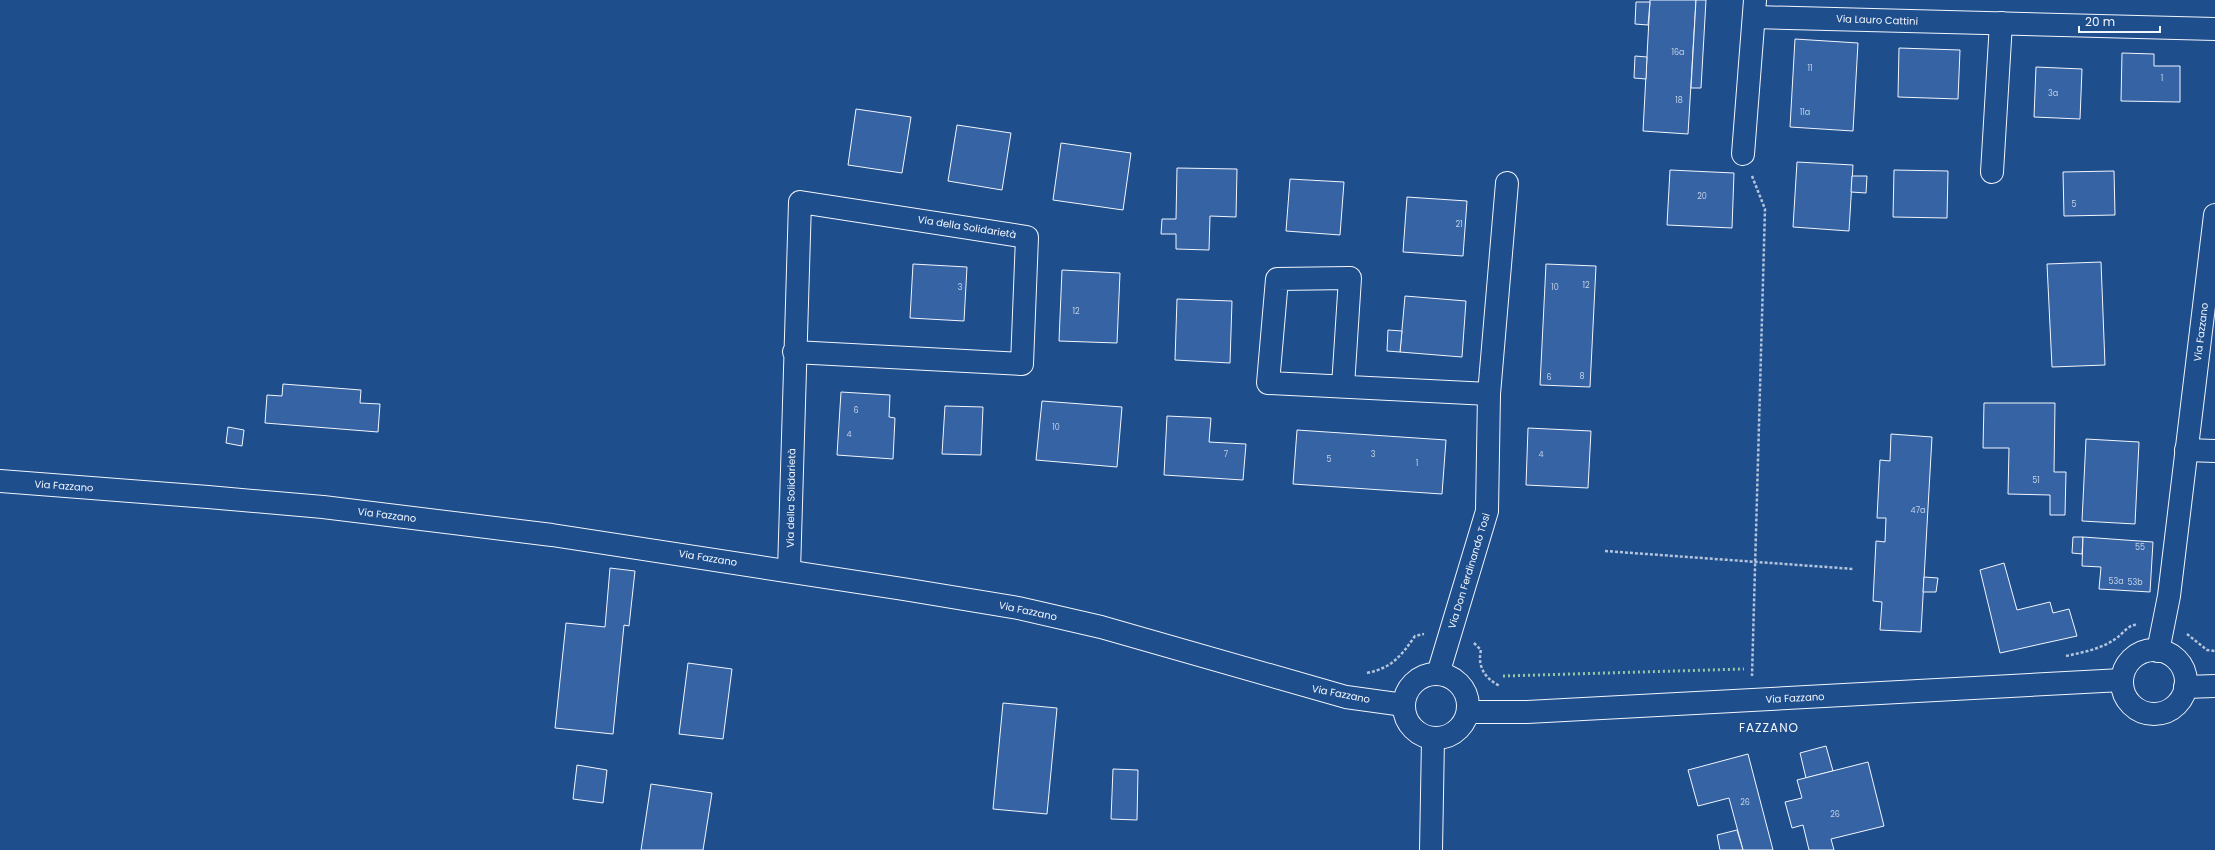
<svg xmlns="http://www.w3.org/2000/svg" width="2215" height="850" font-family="Poppins,sans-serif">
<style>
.building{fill:#3563a3;stroke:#f2f6ff}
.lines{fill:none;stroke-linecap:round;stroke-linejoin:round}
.minor-casing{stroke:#f2f6ff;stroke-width:24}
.path{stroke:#b3c4dc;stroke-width:2.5;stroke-dasharray:3 2;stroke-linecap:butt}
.minor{stroke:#1f4e8c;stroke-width:22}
.hedge{stroke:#97c8a6;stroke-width:3;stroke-dasharray:2 3;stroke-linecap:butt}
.labels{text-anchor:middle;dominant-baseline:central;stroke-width:3;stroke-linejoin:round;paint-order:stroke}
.number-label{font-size:8px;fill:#c3d1e8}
.street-label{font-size:10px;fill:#f2f6ff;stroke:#1f4e8c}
.quarter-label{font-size:12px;letter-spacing:1px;fill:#f2f6ff;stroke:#1f4e8c}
</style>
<rect width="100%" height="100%" fill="#1f4e8c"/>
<g class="building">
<path d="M1650,0H1696L1688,134L1643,131Z"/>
<path d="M1696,0H1706L1701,88H1691Z"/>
<path d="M1636,2H1650L1648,25L1635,24Z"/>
<path d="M1795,39L1858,43L1853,131L1790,127Z"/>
<path d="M1899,48L1960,50L1958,99L1898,97Z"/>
<path d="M2122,53L2154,54V66H2180V102L2121,101Z"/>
<path d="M1635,56L1647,57L1646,79L1634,78Z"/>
<path d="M2036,67L2082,69L2080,119L2034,117Z"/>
<path d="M856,109L911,117L902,173L848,165Z"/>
<path d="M957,125L1011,133L1002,190L948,181Z"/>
<path d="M1061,143L1131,153L1123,210L1053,200Z"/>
<path d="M1797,162L1853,165L1849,231L1793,227Z"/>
<path d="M1177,168L1237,169L1236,217L1210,216L1209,250L1176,249V234H1161L1162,219H1176Z"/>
<path d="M1670,170L1734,173L1732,228L1667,225Z"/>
<path d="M1894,170L1948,171L1947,218L1893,217Z"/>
<path d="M2114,171L2115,215L2064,216L2063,172Z"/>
<path d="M1852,176H1867L1866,193L1851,192Z"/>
<path d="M1290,179L1344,182L1340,235L1286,231Z"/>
<path d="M1407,197L1467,201L1463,256L1403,252Z"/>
<path d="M2101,262L2105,365L2052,367L2047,264Z"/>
<path d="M913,264L967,267L964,321L910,318Z"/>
<path d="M1546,264L1596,266L1590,387L1540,385Z"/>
<path d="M1062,270L1120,273L1117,343L1059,341Z"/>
<path d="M1405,296L1466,301L1462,357L1400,352Z"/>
<path d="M1177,299L1232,301L1230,363L1175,360Z"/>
<path d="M1388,330L1402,331L1400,352L1387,351Z"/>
<path d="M283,384L361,390L360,403L380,404L378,432L265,423L267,395L282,396Z"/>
<path d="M841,392L890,395L889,417L895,418L893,459L837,455Z"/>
<path d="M1042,401L1122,407L1117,467L1036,460Z"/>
<path d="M1984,403H2055L2054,472H2066L2065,515H2050V495L2008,494L2009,448H1983Z"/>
<path d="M945,406L983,407L981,455L942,454Z"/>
<path d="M1167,416L1211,418L1209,442L1246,444L1243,480L1164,475Z"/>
<path d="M228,427L244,430L242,446L226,443Z"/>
<path d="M1528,428L1591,431L1588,488L1526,485Z"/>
<path d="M1297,430L1446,440L1442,494L1293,484Z"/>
<path d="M1891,434L1932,437L1921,632L1880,630L1882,602L1873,601L1876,541L1885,542L1886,518H1877L1880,460L1890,461Z"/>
<path d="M2086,439L2139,442L2135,524L2082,521Z"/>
<path d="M2073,537H2083L2082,554L2072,553Z"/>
<path d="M2083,537L2153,542L2150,592L2099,589L2101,567L2082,566Z"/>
<path d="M2004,563L2017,610L2050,602L2053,613L2069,609L2077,636L2000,653L1980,570Z"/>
<path d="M610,568L635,571L629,626L624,625L613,734L555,728L566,623L605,627Z"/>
<path d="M1924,577L1938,578L1936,592H1923Z"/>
<path d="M688,663L732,669L723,739L679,734Z"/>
<path d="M1003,703L1057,708L1047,814L993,809Z"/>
<path d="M1826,746L1833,771L1806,778L1800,753Z"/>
<path d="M1748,754L1773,850H1743L1729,798L1698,806L1688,770Z"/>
<path d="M1868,762L1884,826L1831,839L1834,850H1809L1803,825L1792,828L1785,802L1802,798L1797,780Z"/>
<path d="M577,765L607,770L603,803L573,799Z"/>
<path d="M1113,769L1138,770L1137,820L1111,819Z"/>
<path d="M651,784L712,793L703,850H641Z"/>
<path d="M1737,830L1743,850H1720L1717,835Z"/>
</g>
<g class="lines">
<defs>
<g id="minor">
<path d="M1754,17L2215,29"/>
<path d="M1743,154L1755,0"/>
<path d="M1992,172L2001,23"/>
<path d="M1343,386L1350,278L1277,279L1268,383L1489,394"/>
<path d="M2186,450L2215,451"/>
<path d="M0,481L208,497L323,507L552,535L903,589L1018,608L1101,627L1346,697L1404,705"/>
<path d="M789,571L800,202L1027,237L1022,364L794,352"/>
<circle cx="2154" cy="682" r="32"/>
<path d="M2158,651L2169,596L2215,215"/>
<circle cx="1436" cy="706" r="32"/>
<path d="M1438,674L1487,511L1489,394L1507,183"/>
<path d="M2185,687L2215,686"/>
<path d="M1468,712H1527L2122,680"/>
<path d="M1431,850L1433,739"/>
</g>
</defs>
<use href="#minor" class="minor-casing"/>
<g class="path">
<path d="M1752,176L1765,209L1752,676"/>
<path d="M1605,551L1854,569"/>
<path d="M2187,634L2207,650L2215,651"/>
<path d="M1474,643L1481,650C1477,666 1485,679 1500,686"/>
<path d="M2066,656C2084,652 2102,649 2118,637C2123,633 2130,623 2138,625"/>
<path d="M1367,673C1392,668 1401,656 1415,636L1424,634"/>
</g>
<use href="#minor" class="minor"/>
<path class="hedge" d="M1503,676L1744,669"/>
</g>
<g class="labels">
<g class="number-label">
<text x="1678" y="52">16a</text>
<text x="1810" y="68">11</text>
<text x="2162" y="78">1</text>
<text x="2053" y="93">3a</text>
<text x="1679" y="100">18</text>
<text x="1805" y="112">11a</text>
<text x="1702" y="196">20</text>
<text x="2074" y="204">5</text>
<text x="1459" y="224">21</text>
<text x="1586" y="285">12</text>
<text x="960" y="287">3</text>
<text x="1555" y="287">10</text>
<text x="1076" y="311">12</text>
<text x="1582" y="376">8</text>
<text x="1549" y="377">6</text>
<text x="856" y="410">6</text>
<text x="1056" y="427">10</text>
<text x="849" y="434">4</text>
<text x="1226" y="454">7</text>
<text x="1373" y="454">3</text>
<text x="1541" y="454">4</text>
<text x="1329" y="459">5</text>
<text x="1417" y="463">1</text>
<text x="2036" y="480">51</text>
<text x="1918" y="510">47a</text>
<text x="2140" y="547">55</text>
<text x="2116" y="581">53a</text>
<text x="2135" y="582">53b</text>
<text x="1745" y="802">26</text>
<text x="1835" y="814">26</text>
</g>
<g class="street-label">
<text transform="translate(1877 20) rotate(2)">Via Lauro Cattini</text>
<text transform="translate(967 227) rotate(9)">Via della Solidarietà</text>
<text transform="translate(2201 332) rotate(-83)">Via Fazzano</text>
<text transform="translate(64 486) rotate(4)">Via Fazzano</text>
<text transform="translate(791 498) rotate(-89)">Via della Solidarietà</text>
<text transform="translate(387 515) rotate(7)">Via Fazzano</text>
<text transform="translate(708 558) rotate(9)">Via Fazzano</text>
<text transform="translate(1469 571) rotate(-73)">Via Don Ferdinando Tosi</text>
<text transform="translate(1028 611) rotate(12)">Via Fazzano</text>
<text transform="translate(1341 694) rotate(11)">Via Fazzano</text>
<text transform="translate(1795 698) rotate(-3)">Via Fazzano</text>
</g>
<g class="quarter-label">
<text x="1769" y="727">FAZZANO</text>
</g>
</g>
<path d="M2079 26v6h81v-6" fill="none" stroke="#f2f6ff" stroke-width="2"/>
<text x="2085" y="26" font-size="12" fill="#f2f6ff" stroke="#1f4e8c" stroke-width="3" paint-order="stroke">20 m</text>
</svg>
